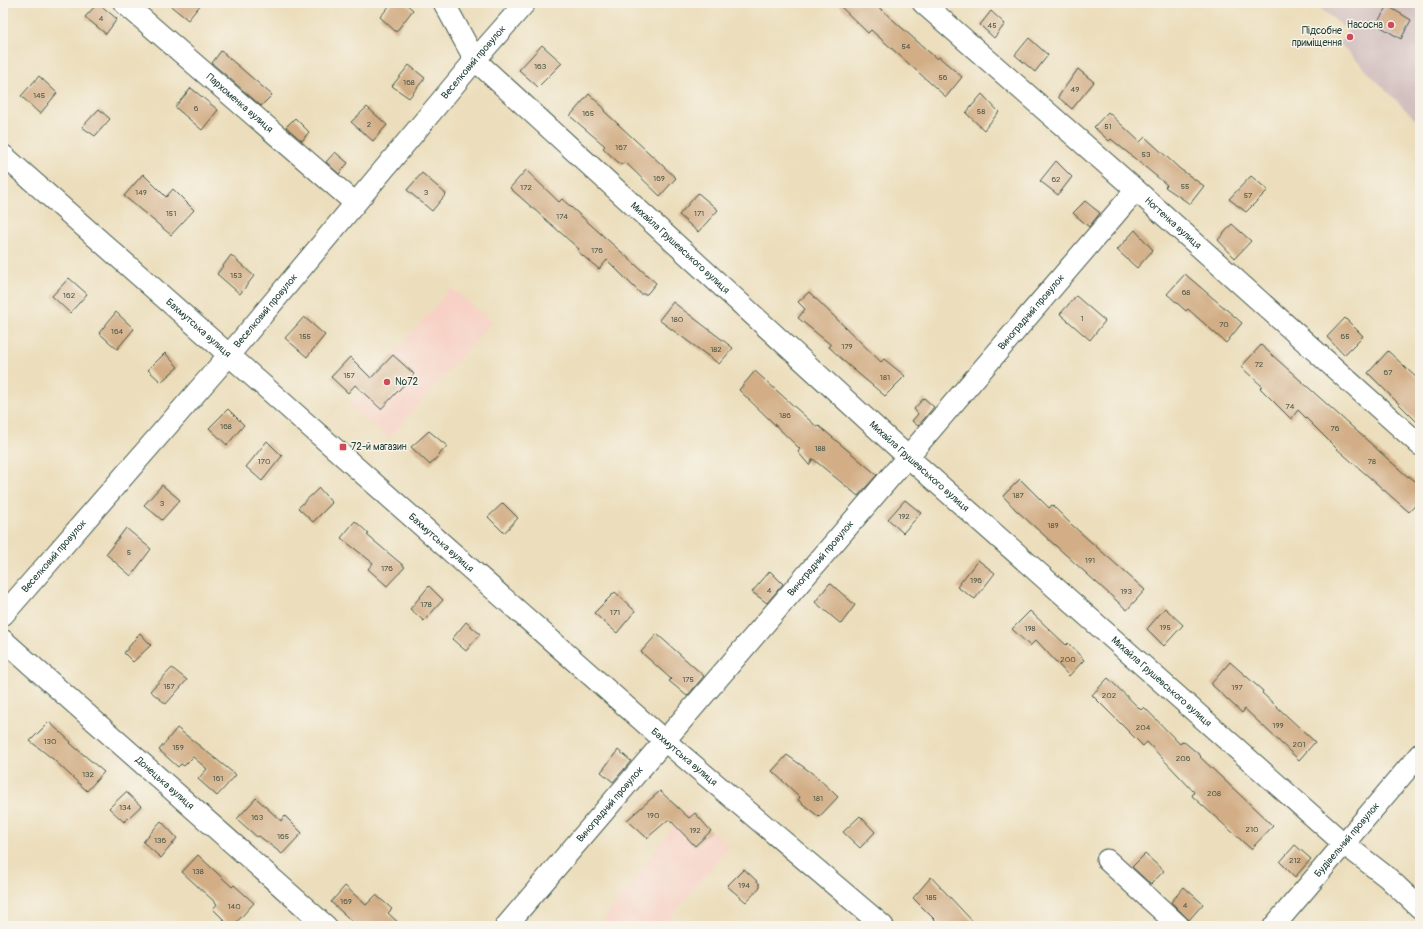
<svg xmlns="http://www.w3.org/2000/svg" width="1423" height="929" font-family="Pangolin,sans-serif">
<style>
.built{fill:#f7d1c6}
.industrial{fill:#d2bfbf}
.building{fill:#d2ad85}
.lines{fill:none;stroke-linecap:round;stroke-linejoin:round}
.minor-casing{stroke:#3e5548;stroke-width:23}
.minor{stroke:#fff;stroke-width:21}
.poi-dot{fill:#d1495b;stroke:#f7f3e8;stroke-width:1.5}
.labels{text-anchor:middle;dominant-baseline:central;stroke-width:3;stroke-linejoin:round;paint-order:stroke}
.number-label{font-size:8px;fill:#4c5948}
.poi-label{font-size:10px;fill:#1f3d34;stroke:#f7f3e8;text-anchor:end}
.street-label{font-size:10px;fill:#1f3d34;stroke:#f7f3e8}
</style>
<rect width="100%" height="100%" fill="#f7f3e8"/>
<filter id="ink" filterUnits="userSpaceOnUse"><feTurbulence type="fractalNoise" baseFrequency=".025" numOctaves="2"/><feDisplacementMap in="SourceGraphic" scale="8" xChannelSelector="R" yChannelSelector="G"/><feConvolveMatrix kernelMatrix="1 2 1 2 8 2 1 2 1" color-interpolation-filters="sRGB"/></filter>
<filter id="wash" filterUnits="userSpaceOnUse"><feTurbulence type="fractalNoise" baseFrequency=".012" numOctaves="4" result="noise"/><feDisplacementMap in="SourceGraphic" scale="16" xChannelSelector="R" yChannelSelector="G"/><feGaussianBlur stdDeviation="0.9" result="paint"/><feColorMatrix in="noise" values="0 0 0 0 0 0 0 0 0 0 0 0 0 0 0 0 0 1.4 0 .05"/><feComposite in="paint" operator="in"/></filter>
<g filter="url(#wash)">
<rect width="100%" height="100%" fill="#ecdebc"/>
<g class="built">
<path d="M451,288L492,322L389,438L348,405Z"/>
<path d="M686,809L729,846L664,926H599Z"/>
</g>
<path class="industrial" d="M1314,3H1420V124L1340,44L1348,31Z"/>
<g id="blocks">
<g class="building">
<path d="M98,3L117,19L106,34L85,17Z"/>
<path d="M167,3H202L188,20Z"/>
<path d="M392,3H405L413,10L396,32L380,17Z"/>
<path d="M837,3H874L937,59L939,57L962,77L946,97L871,30L868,33Z"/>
<path d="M1388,6L1411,20L1401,39L1376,24Z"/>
<path d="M991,11L1005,24L994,38L980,25Z"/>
<path d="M1029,38L1048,55L1035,72L1015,55Z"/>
<path d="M542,45L562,63L538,87L519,70Z"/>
<path d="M221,51L272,95L261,106L212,63Z"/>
<path d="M409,65L425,78L409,98L392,86Z"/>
<path d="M1078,69L1094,82L1072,109L1058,97Z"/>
<path d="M39,76L57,93L40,114L21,96Z"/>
<path d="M191,88L218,110L202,130L175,107Z"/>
<path d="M589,94L605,109L604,111L676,178L660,196L625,162L621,165L603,148L605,146L570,116Z"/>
<path d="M982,94L999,112L984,130L966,113Z"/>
<path d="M367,107L387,125L373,141L351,122Z"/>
<path d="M99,109L110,119L95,136L82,127Z"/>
<path d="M1108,112L1140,142L1145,137L1180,169L1204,186L1190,204L1165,187L1167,185L1111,139L1109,141L1094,127Z"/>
<path d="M295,118L309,132L302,141L286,127Z"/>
<path d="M335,152L348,163L339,174L326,162Z"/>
<path d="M1056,161L1072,177L1058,195L1040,181Z"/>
<path d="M526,170L559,202L562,199L656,283L647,294H641L607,260L599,269L577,251L579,249L510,188Z"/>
<path d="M422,173L446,194L432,211L407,190Z"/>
<path d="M143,174L166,197L173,189L194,210L171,235L124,196Z"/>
<path d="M1251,176L1268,190L1246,212L1229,199Z"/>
<path d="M698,193L718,210L698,232L679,215Z"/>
<path d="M1085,201L1100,213L1089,227L1073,213Z"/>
<path d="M1232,224L1251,241L1235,258L1218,240Z"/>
<path d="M1135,230L1153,250L1137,268L1117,250Z"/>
<path d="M231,255L254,276L240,294L217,274Z"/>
<path d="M1185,274L1242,323L1226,343L1188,309L1186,311L1167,294Z"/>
<path d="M69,278L87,294L70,313L52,296Z"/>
<path d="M809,292L881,362L884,359L905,376L885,396L847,364L829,347L831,345L798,318L805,309L798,302Z"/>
<path d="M1076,296L1105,321L1090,340L1060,314Z"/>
<path d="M673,302L733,348L719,364L659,320Z"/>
<path d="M116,312L134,329L117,349L99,333Z"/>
<path d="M304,317L325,335L307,357L285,338Z"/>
<path d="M1345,318L1363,336L1344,355L1327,337Z"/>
<path d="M1261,345L1408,477L1409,476L1420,485V500L1409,512L1336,448L1298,410L1291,419L1260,388L1262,386L1241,367Z"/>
<path d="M1388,351L1420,381V425L1368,373Z"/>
<path d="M165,353L178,367L161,382L148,370Z"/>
<path d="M393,355L414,374L381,409L355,385L348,393L331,377L350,357L371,378Z"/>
<path d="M755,371L817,427L819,426L877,475L858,496L813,459L809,465L798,452L800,449L739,390Z"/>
<path d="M924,398L934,407L918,426L912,421L918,414L914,409Z"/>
<path d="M228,409L244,425L227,445L209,428Z"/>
<path d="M429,431L447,446L430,465L411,447Z"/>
<path d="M267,441L282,456L262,481L246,467Z"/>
<path d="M1020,479L1049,508L1052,505L1072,525L1145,590L1127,610L1016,510L1003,496Z"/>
<path d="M162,485L180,500L162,520L144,505Z"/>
<path d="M319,488L332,503L313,522L298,508Z"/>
<path d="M905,500L921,513L903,533L888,519Z"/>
<path d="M503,503L518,518L504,533L488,517Z"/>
<path d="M355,521L369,534L367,535L405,567L387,586L368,569L373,563L341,538Z"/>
<path d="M126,528L151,549L131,576L106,554Z"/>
<path d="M978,560L995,573L975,599L957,587Z"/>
<path d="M770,571L783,584L767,603L752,592Z"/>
<path d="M830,583L855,605L841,624L815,602Z"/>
<path d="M429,586L443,600L424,621L410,609Z"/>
<path d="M615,592L635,611L617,633L594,613Z"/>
<path d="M1165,608L1183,625L1164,646L1147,629Z"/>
<path d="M1030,611L1066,645L1068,643L1084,660L1069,676L1036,640L1030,646L1012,629Z"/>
<path d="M466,622L480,634L466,651L452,639Z"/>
<path d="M140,633L151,645L133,662L124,653Z"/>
<path d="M657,634L704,676L687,696L669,681L671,679L641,652Z"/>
<path d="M1230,662L1263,691L1262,693L1315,742L1299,760L1245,709L1242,713L1211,684Z"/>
<path d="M172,668L187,680L166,704L150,691Z"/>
<path d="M1108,678L1141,710L1144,707L1180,744L1183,741L1201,756L1200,757L1273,826L1251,849L1192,796L1194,792L1147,742L1143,746L1092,695Z"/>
<path d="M49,722L71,742L70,743L104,772L87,791L53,759L30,741Z"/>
<path d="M177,728L236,775L217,796L198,779L207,769L193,757L184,766L181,764L178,767L159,750Z"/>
<path d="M618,750L631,761L613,782L601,772Z"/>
<path d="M787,755L816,776L838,797L819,817L798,800L800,797L772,771Z"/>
<path d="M660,791L689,818L695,813L711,831L695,846L669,819L647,838L627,820Z"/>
<path d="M126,792L141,806L124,822L109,808Z"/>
<path d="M256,798L281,821L285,816L302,833L282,854L259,836L257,837L237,819Z"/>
<path d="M860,816L875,832L860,848L843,832Z"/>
<path d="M161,821L177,838L161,858L143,842Z"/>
<path d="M1295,845L1311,859L1295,877L1280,862Z"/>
<path d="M1145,854L1164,871L1151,884L1132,867Z"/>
<path d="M198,855L232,887L234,885L254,903L233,926H230L213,909L217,904L182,872Z"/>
<path d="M744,869L760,884L758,885L760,887L746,902L727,886Z"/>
<path d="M931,877L977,926H941L913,898Z"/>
<path d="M345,886L366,905L376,895L392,909L388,913L402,926H357L331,902Z"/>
<path d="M1184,887L1203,904L1189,920L1171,902Z"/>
</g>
</g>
</g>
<g filter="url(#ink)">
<use href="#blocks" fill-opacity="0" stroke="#3e5548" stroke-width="1"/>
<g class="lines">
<defs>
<g id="minor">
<path id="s1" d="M124,3L355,203"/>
<path id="s2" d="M444,3L475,60L908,457L1343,843L1388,878L1420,908"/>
<path id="s3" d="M923,3L1136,190L1420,445"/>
<path id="s4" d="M3,155L665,741L883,926"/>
<path id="s5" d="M3,615L229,355L475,60L525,3"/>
<path id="s6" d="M3,640L326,926"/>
<path d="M1107,860L1179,926"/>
<path id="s7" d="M506,926L1136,190"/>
<path id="s8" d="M1274,926L1420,754"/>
</g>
</defs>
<use href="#minor" class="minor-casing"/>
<use href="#minor" class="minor"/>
</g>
</g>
<g class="poi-dot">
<circle cx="1391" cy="25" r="4"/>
<circle cx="1350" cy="37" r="4"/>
<circle cx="387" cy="382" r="4"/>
<rect x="339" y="443" width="8" height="8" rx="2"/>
</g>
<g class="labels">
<g class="number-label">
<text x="101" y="18">4</text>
<text x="992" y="25">45</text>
<text x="906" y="46">54</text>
<text x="540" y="66">163</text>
<text x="943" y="77">56</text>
<text x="409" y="82">168</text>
<text x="1075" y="89">49</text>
<text x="39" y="95">145</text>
<text x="196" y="108">6</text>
<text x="981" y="111">58</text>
<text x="588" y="113">165</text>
<text x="369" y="124">2</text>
<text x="1108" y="126">51</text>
<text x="621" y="147">167</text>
<text x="1146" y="154">53</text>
<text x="659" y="178">169</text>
<text x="1056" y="179">62</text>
<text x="1185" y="186">55</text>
<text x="526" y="187">172</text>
<text x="141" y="192">149</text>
<text x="426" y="192">3</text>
<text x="1248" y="195">57</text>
<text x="171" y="213">151</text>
<text x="699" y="213">171</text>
<text x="562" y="216">174</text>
<text x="597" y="250">176</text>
<text x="236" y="275">153</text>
<text x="1186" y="292">68</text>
<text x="69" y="295">162</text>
<text x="1082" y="318">1</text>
<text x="677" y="319">180</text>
<text x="1224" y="324">70</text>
<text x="117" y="331">164</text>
<text x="305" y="336">155</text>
<text x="1345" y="336">65</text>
<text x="847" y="346">179</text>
<text x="716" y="349">182</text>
<text x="1259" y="364">72</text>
<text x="1388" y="372">67</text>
<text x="349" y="375">157</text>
<text x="885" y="377">181</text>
<text x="1290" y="406">74</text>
<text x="785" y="415">186</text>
<text x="226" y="426">168</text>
<text x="1335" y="428">76</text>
<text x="820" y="448">188</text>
<text x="264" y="461">170</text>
<text x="1372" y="461">78</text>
<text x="1018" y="495">187</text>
<text x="162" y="503">3</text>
<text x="904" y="516">192</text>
<text x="1053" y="525">189</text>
<text x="129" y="552">5</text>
<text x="1090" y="560">191</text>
<text x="387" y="568">176</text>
<text x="976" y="580">196</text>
<text x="769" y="590">4</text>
<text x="1126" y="591">193</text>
<text x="426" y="604">178</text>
<text x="615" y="612">171</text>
<text x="1165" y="627">195</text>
<text x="1030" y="628">198</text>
<text x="1068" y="659">200</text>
<text x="688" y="679">175</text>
<text x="169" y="686">157</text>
<text x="1237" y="687">197</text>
<text x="1109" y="695">202</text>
<text x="1278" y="725">199</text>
<text x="1143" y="727">204</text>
<text x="50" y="741">130</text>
<text x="1299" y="744">201</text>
<text x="178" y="747">159</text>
<text x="1183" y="758">206</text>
<text x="88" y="774">132</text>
<text x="218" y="778">161</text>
<text x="1214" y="793">208</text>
<text x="818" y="798">181</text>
<text x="125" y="807">134</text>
<text x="653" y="815">190</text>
<text x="257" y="817">163</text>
<text x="1252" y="829">210</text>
<text x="695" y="830">192</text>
<text x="283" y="836">165</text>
<text x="160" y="840">136</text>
<text x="1295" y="860">212</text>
<text x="198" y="871">138</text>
<text x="744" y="885">194</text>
<text x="931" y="897">185</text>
<text x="346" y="901">169</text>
<text x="1185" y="905">4</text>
<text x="234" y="906">140</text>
</g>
<g class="poi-label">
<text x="1383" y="25">Насосна</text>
<text x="1342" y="31">Підсобне<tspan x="1342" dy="12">приміщення</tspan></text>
<text x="395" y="382" text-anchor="start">№72</text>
<text x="351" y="447" text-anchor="start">72-й магазин</text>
</g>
<g class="street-label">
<text stroke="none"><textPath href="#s5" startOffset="726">Веселковий провулок</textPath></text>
<text stroke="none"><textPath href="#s1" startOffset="153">Пархоменка вулиця</textPath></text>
<text stroke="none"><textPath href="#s3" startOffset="333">Ногтенка вулиця</textPath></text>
<text stroke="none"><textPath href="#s2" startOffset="343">Михайла Грушевського вулиця</textPath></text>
<text stroke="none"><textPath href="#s5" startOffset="402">Веселковий провулок</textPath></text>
<text stroke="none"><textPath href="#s7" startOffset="808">Виноградний провулок</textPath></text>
<text stroke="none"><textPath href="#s4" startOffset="261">Бахмутська вулиця</textPath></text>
<text stroke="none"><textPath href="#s2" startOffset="667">Михайла Грушевського вулиця</textPath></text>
<text stroke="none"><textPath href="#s4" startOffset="585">Бахмутська вулиця</textPath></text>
<text stroke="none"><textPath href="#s5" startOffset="78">Веселковий провулок</textPath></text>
<text stroke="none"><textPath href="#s7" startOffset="484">Виноградний провулок</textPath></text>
<text stroke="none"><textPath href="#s2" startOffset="991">Михайла Грушевського вулиця</textPath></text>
<text stroke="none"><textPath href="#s4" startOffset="909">Бахмутська вулиця</textPath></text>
<text stroke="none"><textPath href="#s6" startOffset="216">Донецька вулиця</textPath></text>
<text stroke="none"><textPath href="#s7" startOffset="160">Виноградний провулок</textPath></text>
<text stroke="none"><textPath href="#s8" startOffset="113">Будівельний провулок</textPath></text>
</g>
</g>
<rect width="1423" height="929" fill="none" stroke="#f7f3e8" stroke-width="16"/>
</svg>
